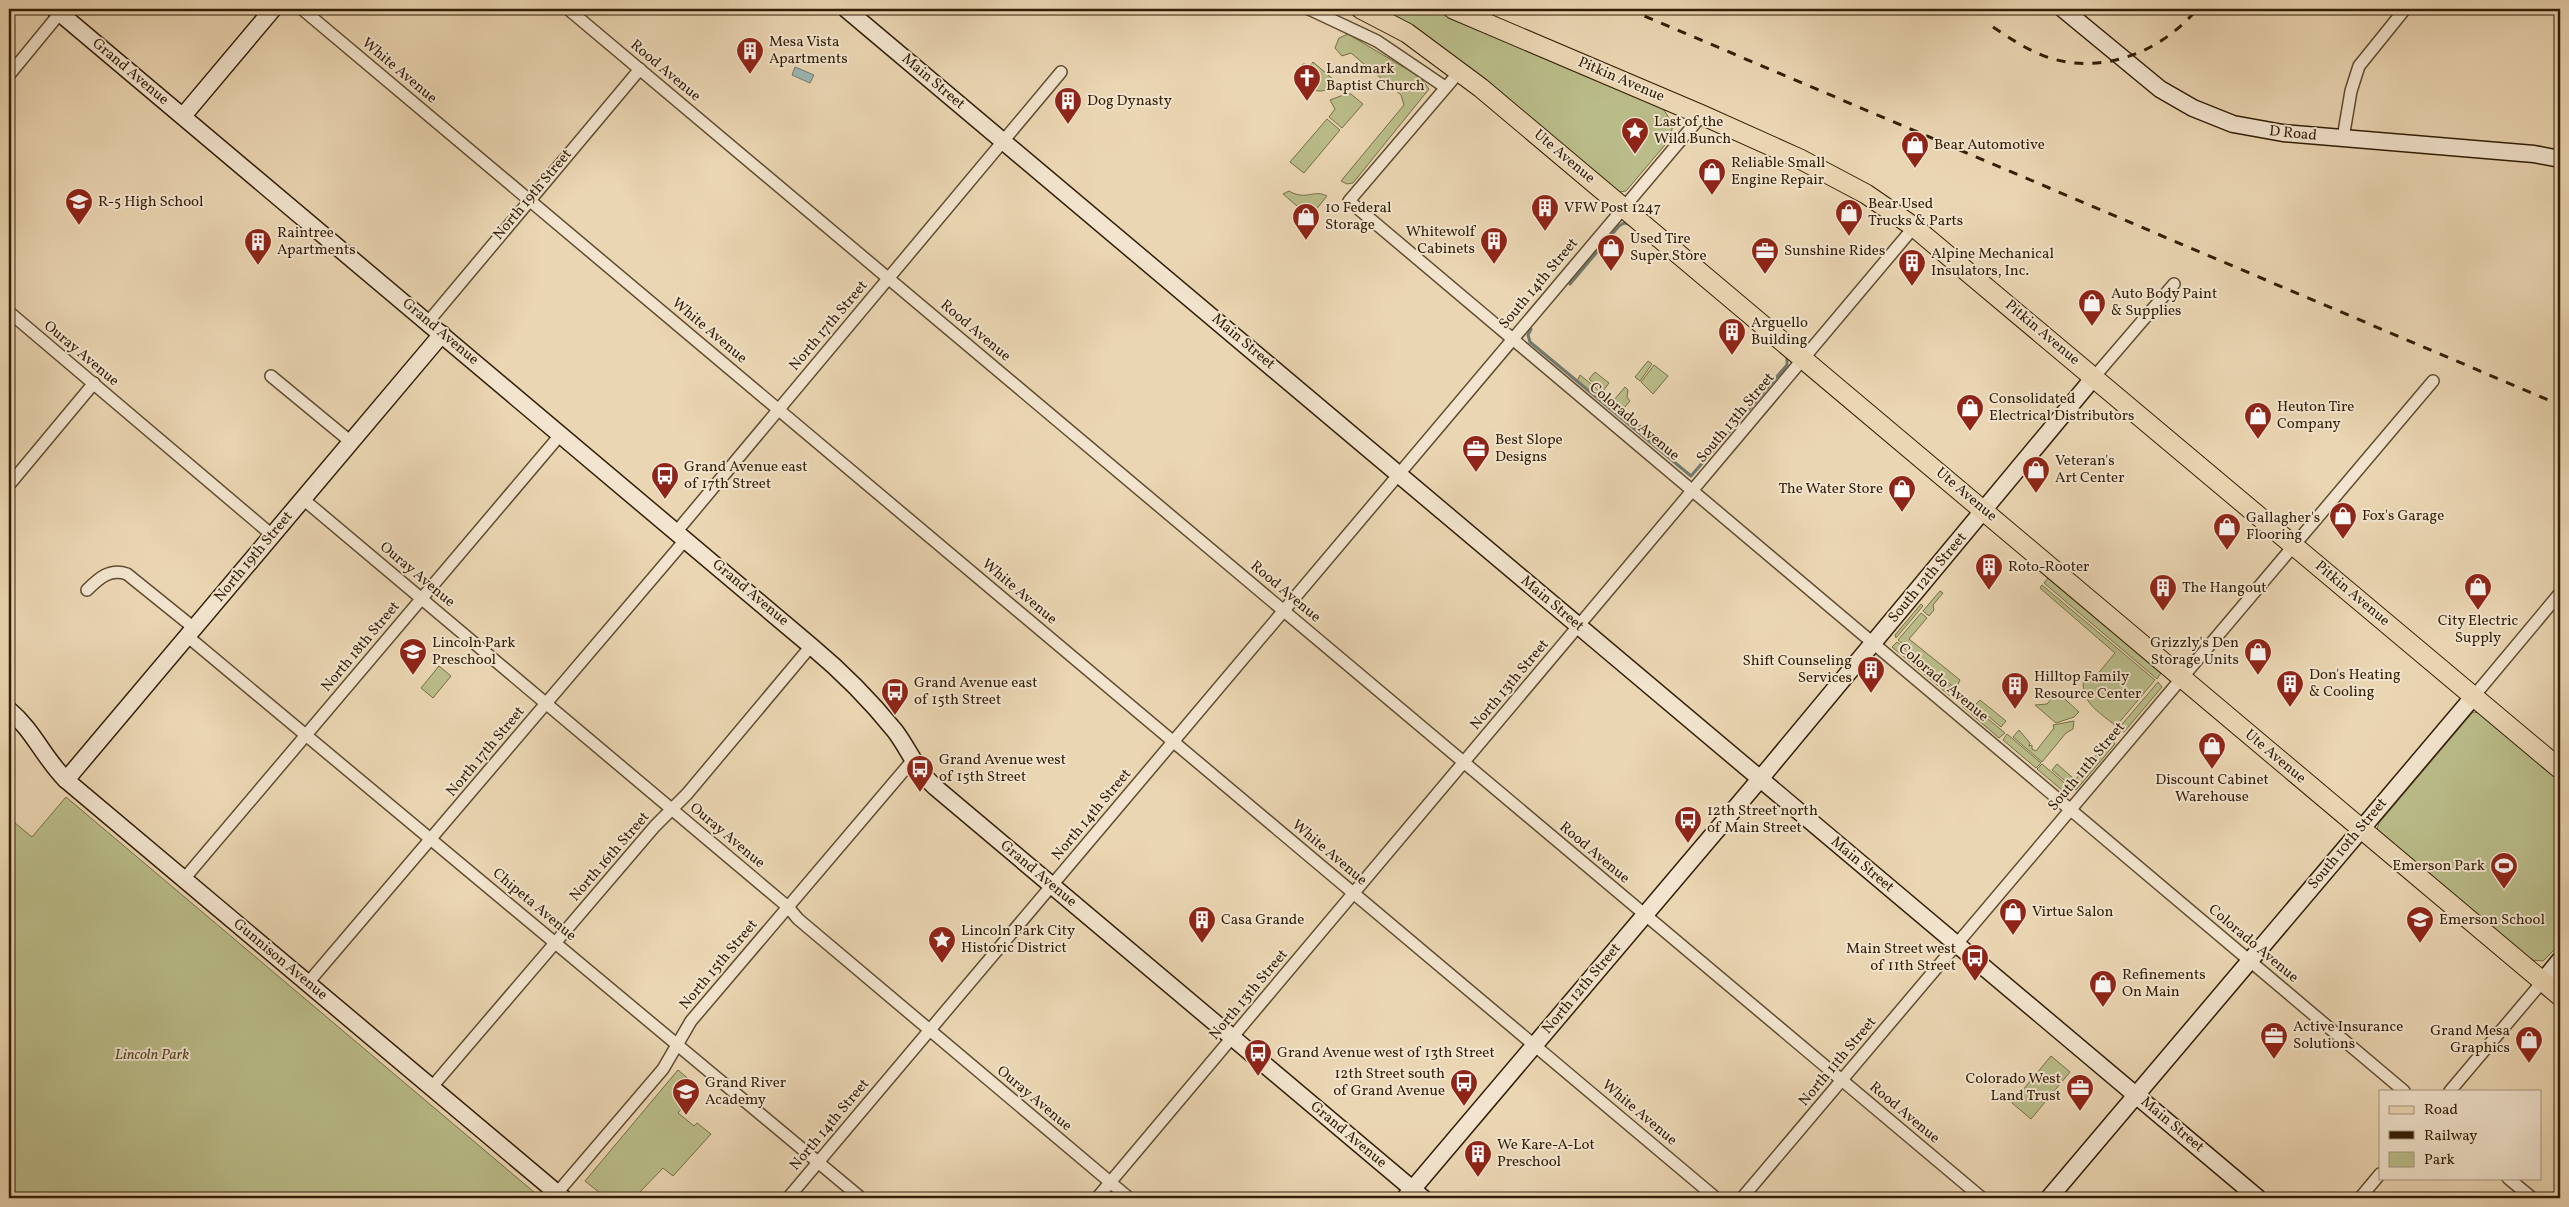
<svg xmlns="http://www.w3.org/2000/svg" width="2569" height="1207" font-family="Vollkorn,serif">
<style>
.green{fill:#babd8a;stroke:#766e48}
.water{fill:#9cb7b6;stroke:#727a70}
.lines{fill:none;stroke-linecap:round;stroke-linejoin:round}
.stream{stroke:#727a70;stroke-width:3}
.street-casing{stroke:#614c31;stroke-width:14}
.secondary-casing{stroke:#331e06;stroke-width:19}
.primary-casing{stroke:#331e06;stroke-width:21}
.street{stroke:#f2e4ce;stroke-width:11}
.secondary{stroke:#f2e4ce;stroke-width:16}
.primary{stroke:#ebd6b3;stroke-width:19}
.rail{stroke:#331e06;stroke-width:3;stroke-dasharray:9 9;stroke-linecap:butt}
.labels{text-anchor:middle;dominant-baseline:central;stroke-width:4;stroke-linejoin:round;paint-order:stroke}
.poi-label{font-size:15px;fill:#331e06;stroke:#f2e4ce;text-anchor:start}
.street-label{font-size:15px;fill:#331e06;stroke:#f2e4ce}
.park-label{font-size:15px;font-style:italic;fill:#554627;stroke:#f2e4ce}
</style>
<rect width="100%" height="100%" fill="#ebd6b3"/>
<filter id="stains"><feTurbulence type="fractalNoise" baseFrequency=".004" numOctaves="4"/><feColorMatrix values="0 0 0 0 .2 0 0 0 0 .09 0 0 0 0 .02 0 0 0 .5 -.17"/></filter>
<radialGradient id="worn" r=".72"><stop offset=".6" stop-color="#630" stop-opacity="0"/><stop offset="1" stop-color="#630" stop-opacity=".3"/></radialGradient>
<g class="green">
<path d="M1379,9H1431L1662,107L1673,124L1670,139L1626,191L1619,192L1441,46Z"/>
<path d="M1348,34L1420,77L1429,89L1353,183L1347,184L1341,181L1404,105L1401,95L1351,53L1342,56L1335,48L1339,38Z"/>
<path d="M1313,62L1335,81L1333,88C1313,95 1312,89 1297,77L1296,73L1303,64L1311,65Z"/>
<path d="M1346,94H1351L1363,104L1342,128L1329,117L1335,109L1330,100Z"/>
<path d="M1327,119L1340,130L1304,173L1290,162Z"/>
<path d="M1289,191C1306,201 1314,189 1327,196L1310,217L1283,194Z"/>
<path d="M1648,361L1652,364L1640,381L1635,377Z"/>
<path d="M1654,365L1668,376L1653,394L1641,382Z"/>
<path d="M1595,372L1609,383L1603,391L1589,379Z"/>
<path d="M1580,375L1607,397L1604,402L1577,381Z"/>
<path d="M1625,387L1628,390L1627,397L1630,401L1624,408L1614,400Z"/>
<path d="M1640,425L1659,441L1654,446L1636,431Z"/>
<path d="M2048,578L2161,673L2157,679L2044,583Z"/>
<path d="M2042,585L2155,680L2116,726C2098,711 2079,702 2084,676L2091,682L2115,653L2040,588Z"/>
<path d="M1940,591L1943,593L1933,605L1934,610L1929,616L1923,611Z"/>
<path d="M1921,604L1923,606L1896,638L1895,635Z"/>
<path d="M1921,613L1927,618L1909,639L1960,680L1956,689L1898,640Z"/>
<path d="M1897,642L1956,691L1950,696L1892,647Z"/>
<path d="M439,666L451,676L433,698L421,688Z"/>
<path d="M2158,682L2162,687L2124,732L2118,729Z"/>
<path d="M2057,692L2079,712L2074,717L2056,723L2035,705L2047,704Z"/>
<path d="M1964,699L2005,733L1999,738L1962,706Z"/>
<path d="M1980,700L2006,721L2001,727L1975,705Z"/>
<path d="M2473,712L2480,713L2560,781V944L2543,961L2531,960L2377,829L2379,823Z"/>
<path d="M2074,721L2073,729L2066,733L2042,762L2013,737L2019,730L2030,743L2029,746L2032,745V749L2036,751L2054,728L2053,725Z"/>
<path d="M2007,734L2041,763L2036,768L2003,740Z"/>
<path d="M2111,738L2115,744L2076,790L2070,786Z"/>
<path d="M2042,764L2067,785L2062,790L2037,769Z"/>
<path d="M2057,764L2073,778L2069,784L2052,770Z"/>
<path d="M66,797L541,1198H9V818L32,837Z"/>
<path d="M2051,1056L2070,1072L2031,1119L2012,1103Z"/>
<path d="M678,1070L699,1088L678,1113L694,1126L697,1123L711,1134L673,1176L663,1168L638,1194L642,1198H606L585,1181Z"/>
</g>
<path class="water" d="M795,67L814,75L810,83L792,75Z"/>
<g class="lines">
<g class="stream">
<path d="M1570,284L1619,226L1624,223L1629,224"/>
<path d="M1531,329L1528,335L1530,342L1691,476L1787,365V357"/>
</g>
<defs>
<g id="street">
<path d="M302,9L1716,1198"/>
<path d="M568,9L1982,1198"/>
<path d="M1309,9L1377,41L1445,87"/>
<path d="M1460,71L1349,201L2404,1091"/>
<path d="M9,75L60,13"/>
<path d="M2343,138L2351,91L2359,66L2405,9"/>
<path d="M9,312L272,535"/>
<path d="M428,322L640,69"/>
<path d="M271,376L351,442"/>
<path d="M2095,376L2174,284"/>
<path d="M9,485L94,383"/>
<path d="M303,499L788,907L798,919L1129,1198"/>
<path d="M677,531L1061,72"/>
<path d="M87,590C99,578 110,568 127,574L194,628"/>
<path d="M187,636L861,1198"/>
<path d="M2474,696L2560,593"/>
<path d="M184,879L561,434"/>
<path d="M307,984L686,539"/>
<path d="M431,1088L655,826L687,794L811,646"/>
<path d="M2450,1091L2543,981"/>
<path d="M2508,1178L2532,1198"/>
<path d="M557,1193L663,1069L691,1021L912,761"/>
<path d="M788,1198L1702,115"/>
<path d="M1097,1198L1914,227"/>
<path d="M1742,1198L2433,381"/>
<path d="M2360,1198L2380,1174"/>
</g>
<g id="secondary">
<path d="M55,9L811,646C841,671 870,700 895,731C910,751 916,770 935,787L1423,1198"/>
<path d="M846,9L2258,1198"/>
<path d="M2063,9L2160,89L2193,108L2233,124L2283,133L2534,154L2560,159"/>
<path d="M183,116L273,9"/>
<path d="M9,710C33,730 44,758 66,780L563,1198"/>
<path d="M66,780L442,334"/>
<path d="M2543,981L2560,960"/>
<path d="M1405,1198L1760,779L2095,376"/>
<path d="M2049,1198L2474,696"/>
</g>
<g id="primary">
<path d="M1361,9L1407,33L1481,88L2560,996"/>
<path d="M1453,9L1702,115L1800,159L1866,194L1914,227L2560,769"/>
</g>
</defs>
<use href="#street" class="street-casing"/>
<use href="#secondary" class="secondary-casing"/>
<use href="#primary" class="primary-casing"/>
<use href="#street" class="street"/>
<use href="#secondary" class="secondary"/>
<use href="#primary" class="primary"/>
<g class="rail">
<path d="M1628,9L2560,405"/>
<path d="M1993,27C2008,37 2023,47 2039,54C2096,78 2160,54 2197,9"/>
</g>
</g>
<defs>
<symbol id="building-pin" viewBox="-11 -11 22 30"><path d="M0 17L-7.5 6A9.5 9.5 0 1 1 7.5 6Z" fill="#8f2418" stroke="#f2e4ce"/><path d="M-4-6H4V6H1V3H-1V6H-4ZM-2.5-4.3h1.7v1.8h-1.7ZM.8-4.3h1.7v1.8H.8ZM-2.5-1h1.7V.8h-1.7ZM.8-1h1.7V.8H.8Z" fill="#fff"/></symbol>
<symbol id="church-pin" viewBox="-11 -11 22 30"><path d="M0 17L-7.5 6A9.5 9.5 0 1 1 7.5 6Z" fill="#8f2418" stroke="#f2e4ce"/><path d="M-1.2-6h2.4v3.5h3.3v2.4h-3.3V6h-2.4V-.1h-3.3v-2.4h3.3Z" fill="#fff"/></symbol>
<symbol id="sight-pin" viewBox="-11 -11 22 30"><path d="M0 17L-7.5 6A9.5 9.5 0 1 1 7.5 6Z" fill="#8f2418" stroke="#f2e4ce"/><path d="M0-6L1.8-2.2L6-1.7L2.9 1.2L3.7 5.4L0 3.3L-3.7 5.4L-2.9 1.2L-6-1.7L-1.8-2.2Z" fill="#fff"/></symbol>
<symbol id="shop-pin" viewBox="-11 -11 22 30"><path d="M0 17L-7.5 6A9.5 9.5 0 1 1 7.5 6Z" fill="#8f2418" stroke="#f2e4ce"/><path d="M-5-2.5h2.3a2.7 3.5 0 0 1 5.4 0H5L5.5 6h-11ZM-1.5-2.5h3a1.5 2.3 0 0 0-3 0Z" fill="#fff"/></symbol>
<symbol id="school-pin" viewBox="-11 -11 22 30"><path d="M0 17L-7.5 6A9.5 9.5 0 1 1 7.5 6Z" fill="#8f2418" stroke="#f2e4ce"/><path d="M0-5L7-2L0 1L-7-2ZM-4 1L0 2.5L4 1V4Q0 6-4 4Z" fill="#fff"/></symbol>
<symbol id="office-pin" viewBox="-11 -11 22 30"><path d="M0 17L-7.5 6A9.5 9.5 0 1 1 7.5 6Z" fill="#8f2418" stroke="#f2e4ce"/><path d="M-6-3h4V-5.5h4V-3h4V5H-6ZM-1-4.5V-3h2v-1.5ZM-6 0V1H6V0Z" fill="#fff"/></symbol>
<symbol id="bus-pin" viewBox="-11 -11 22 30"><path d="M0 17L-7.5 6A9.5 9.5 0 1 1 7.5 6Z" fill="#8f2418" stroke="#f2e4ce"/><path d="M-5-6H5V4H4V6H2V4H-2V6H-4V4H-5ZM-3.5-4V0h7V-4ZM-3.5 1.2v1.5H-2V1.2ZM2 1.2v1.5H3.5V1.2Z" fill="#fff"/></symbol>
<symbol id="stadium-pin" viewBox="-11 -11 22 30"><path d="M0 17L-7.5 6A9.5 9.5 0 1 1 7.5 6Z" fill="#8f2418" stroke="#f2e4ce"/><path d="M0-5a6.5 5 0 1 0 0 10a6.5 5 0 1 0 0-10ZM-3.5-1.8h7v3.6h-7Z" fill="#fff"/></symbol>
</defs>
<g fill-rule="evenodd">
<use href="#building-pin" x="734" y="35" width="32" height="43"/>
<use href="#church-pin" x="1291" y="62" width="32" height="43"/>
<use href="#building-pin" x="1052" y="85" width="32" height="43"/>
<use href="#sight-pin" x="1619" y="115" width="32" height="43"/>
<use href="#shop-pin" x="1899" y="129" width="32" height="43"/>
<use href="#shop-pin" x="1696" y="156" width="32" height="43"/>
<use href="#school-pin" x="63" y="186" width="32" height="43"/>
<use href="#building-pin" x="1529" y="192" width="32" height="43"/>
<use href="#shop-pin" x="1833" y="197" width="32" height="43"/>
<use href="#shop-pin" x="1290" y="201" width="32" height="43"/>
<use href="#building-pin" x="1478" y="225" width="32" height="43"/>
<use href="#building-pin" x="242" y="226" width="32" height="43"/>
<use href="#shop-pin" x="1595" y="232" width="32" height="43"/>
<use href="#office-pin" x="1749" y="235" width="32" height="43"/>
<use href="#building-pin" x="1896" y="247" width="32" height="43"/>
<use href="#shop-pin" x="2076" y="287" width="32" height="43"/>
<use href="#building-pin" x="1716" y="316" width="32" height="43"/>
<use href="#shop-pin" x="1954" y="392" width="32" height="43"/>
<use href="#shop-pin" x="2242" y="400" width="32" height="43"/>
<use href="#office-pin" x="1460" y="433" width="32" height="43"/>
<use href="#shop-pin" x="2020" y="454" width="32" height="43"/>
<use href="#bus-pin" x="649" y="460" width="32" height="43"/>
<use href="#shop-pin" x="1886" y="473" width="32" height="43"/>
<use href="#shop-pin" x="2327" y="500" width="32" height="43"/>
<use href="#shop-pin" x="2211" y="511" width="32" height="43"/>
<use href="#building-pin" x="1973" y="551" width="32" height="43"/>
<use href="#shop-pin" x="2462" y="571" width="32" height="43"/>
<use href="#building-pin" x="2147" y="572" width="32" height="43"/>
<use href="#school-pin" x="397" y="636" width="32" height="43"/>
<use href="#shop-pin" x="2242" y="636" width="32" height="43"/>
<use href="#building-pin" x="1855" y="654" width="32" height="43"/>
<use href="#building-pin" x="2274" y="668" width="32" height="43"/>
<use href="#building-pin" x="1999" y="670" width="32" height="43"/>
<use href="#bus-pin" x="879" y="676" width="32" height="43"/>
<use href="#shop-pin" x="2196" y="730" width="32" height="43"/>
<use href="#bus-pin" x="904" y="753" width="32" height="43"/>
<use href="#bus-pin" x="1672" y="804" width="32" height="43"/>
<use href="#stadium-pin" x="2488" y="850" width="32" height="43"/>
<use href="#shop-pin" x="1997" y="896" width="32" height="43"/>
<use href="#building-pin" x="1186" y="904" width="32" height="43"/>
<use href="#school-pin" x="2404" y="904" width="32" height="43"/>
<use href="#sight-pin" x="926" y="924" width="32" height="43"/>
<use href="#bus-pin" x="1959" y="942" width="32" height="43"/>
<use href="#shop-pin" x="2087" y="968" width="32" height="43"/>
<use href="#office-pin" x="2258" y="1020" width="32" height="43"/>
<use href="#shop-pin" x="2513" y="1024" width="32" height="43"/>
<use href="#bus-pin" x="1242" y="1037" width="32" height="43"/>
<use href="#bus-pin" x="1448" y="1067" width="32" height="43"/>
<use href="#office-pin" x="2064" y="1072" width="32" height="43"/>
<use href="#school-pin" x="670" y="1076" width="32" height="43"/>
<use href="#building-pin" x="1462" y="1138" width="32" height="43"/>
</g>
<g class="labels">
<g class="poi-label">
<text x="769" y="42">Mesa Vista<tspan x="769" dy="17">Apartments</tspan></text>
<text x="1326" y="69">Landmark<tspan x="1326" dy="17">Baptist Church</tspan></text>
<text x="1087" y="101">Dog Dynasty</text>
<text x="1654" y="122">Last of the<tspan x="1654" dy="17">Wild Bunch</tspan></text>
<text x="1934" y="145">Bear Automotive</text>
<text x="1731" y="163">Reliable Small<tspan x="1731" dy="17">Engine Repair</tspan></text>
<text x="98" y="202">R-5 High School</text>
<text x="1868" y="204">Bear Used<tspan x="1868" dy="17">Trucks &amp; Parts</tspan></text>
<text x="1325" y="208">10 Federal<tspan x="1325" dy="17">Storage</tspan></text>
<text x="1564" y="208">VFW Post 1247</text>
<text x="1475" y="232" text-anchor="end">Whitewolf<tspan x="1475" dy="17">Cabinets</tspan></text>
<text x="277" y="233">Raintree<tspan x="277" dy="17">Apartments</tspan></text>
<text x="1630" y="239">Used Tire<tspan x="1630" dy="17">Super Store</tspan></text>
<text x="1784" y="251">Sunshine Rides</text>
<text x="1931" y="254">Alpine Mechanical<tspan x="1931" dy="17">Insulators, Inc.</tspan></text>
<text x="2111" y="294">Auto Body Paint<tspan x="2111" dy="17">&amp; Supplies</tspan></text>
<text x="1751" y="323">Arguello<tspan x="1751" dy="17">Building</tspan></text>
<text x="1989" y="399">Consolidated<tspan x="1989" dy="17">Electrical Distributors</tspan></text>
<text x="2277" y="407">Heuton Tire<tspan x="2277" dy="17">Company</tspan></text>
<text x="1495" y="440">Best Slope<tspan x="1495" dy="17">Designs</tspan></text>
<text x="2055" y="461">Veteran's<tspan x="2055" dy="17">Art Center</tspan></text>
<text x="684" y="467">Grand Avenue east<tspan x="684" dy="17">of 17th Street</tspan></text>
<text x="1883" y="489" text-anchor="end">The Water Store</text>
<text x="2362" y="516">Fox's Garage</text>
<text x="2246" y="518">Gallagher's<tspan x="2246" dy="17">Flooring</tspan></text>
<text x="2008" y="567">Roto-Rooter</text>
<text x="2182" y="588">The Hangout</text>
<text x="2478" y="621" text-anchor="middle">City Electric<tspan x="2478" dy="17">Supply</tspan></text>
<text x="432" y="643">Lincoln Park<tspan x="432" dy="17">Preschool</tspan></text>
<text x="2239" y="643" text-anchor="end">Grizzly's Den<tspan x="2239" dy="17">Storage Units</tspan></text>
<text x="1852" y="661" text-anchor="end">Shift Counseling<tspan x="1852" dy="17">Services</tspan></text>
<text x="2309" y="675">Don's Heating<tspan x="2309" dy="17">&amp; Cooling</tspan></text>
<text x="2034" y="677">Hilltop Family<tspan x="2034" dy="17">Resource Center</tspan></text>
<text x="914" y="683">Grand Avenue east<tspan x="914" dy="17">of 15th Street</tspan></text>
<text x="939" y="760">Grand Avenue west<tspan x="939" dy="17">of 15th Street</tspan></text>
<text x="2212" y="780" text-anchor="middle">Discount Cabinet<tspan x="2212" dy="17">Warehouse</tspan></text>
<text x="1707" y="811">12th Street north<tspan x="1707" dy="17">of Main Street</tspan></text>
<text x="2485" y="866" text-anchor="end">Emerson Park</text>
<text x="2032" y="912">Virtue Salon</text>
<text x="1221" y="920">Casa Grande</text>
<text x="2439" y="920">Emerson School</text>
<text x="961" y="931">Lincoln Park City<tspan x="961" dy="17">Historic District</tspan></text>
<text x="1956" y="949" text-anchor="end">Main Street west<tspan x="1956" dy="17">of 11th Street</tspan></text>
<text x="2122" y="975">Refinements<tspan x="2122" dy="17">On Main</tspan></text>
<text x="2293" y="1027">Active Insurance<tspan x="2293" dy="17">Solutions</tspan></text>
<text x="2510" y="1031" text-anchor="end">Grand Mesa<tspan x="2510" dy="17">Graphics</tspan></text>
<text x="1277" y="1053">Grand Avenue west of 13th Street</text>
<text x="1445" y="1074" text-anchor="end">12th Street south<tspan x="1445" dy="17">of Grand Avenue</tspan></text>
<text x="2061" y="1079" text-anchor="end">Colorado West<tspan x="2061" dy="17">Land Trust</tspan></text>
<text x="705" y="1083">Grand River<tspan x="705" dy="17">Academy</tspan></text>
<text x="1497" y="1145">We Kare-A-Lot<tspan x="1497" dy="17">Preschool</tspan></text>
</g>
<g class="street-label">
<text transform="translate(399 71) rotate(40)">White Avenue</text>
<text transform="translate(665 71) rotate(40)">Rood Avenue</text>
<text transform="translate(130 72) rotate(40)">Grand Avenue</text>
<text transform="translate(1621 80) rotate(23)">Pitkin Avenue</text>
<text transform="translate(933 82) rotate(40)">Main Street</text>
<text transform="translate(2293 134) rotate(6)">D Road</text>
<text transform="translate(1564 157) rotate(40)">Ute Avenue</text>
<text transform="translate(533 195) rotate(-50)">North 19th Street</text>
<text transform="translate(1539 284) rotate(-50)">South 14th Street</text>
<text transform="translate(829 326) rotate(-50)">North 17th Street</text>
<text transform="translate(709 331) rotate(40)">White Avenue</text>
<text transform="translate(975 331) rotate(40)">Rood Avenue</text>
<text transform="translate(440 332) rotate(40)">Grand Avenue</text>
<text transform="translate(2042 333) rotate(40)">Pitkin Avenue</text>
<text transform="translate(1243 342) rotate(40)">Main Street</text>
<text transform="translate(81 354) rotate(40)">Ouray Avenue</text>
<text transform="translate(1736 418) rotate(-50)">South 13th Street</text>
<text transform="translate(1634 422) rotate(40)">Colorado Avenue</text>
<text transform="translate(1966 495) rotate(40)">Ute Avenue</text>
<text transform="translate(254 557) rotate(-50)">North 19th Street</text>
<text transform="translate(417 575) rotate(40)">Ouray Avenue</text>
<text transform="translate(1928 578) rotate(-50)">South 12th Street</text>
<text transform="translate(1019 592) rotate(40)">White Avenue</text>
<text transform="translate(1285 592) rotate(40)">Rood Avenue</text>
<text transform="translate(750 593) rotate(40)">Grand Avenue</text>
<text transform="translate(2352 594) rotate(40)">Pitkin Avenue</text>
<text transform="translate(1552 604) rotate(40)">Main Street</text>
<text transform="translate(361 647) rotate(-50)">North 18th Street</text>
<text transform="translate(1943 683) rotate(40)">Colorado Avenue</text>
<text transform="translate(1510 685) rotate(-50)">North 13th Street</text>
<text transform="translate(486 752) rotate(-50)">North 17th Street</text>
<text transform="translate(2275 757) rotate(40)">Ute Avenue</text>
<text transform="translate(2087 767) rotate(-50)">South 11th Street</text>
<text transform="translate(1092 815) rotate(-50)">North 14th Street</text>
<text transform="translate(727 836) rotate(40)">Ouray Avenue</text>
<text transform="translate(2348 844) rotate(-50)">South 10th Street</text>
<text transform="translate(1329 853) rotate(40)">White Avenue</text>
<text transform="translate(1594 853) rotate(40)">Rood Avenue</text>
<text transform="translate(610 857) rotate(-49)">North 16th Street</text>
<text transform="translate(1862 865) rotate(40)">Main Street</text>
<text transform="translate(1038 874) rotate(40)">Grand Avenue</text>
<text transform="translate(534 905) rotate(40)">Chipeta Avenue</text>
<text transform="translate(2253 944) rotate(40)">Colorado Avenue</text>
<text transform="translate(280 960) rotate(40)">Gunnison Avenue</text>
<text transform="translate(719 965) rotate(-50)">North 15th Street</text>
<text transform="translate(1582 989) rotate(-50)">North 12th Street</text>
<text transform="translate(1249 995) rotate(-50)">North 13th Street</text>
<text transform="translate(1838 1062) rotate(-50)">North 11th Street</text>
<text transform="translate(1034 1099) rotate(40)">Ouray Avenue</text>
<text transform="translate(1639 1113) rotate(40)">White Avenue</text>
<text transform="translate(1904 1113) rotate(40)">Rood Avenue</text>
<text transform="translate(830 1125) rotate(-50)">North 14th Street</text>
<text transform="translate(2172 1125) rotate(40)">Main Street</text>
<text transform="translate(1348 1135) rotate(40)">Grand Avenue</text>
</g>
<g class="park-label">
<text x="152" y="1055">Lincoln Park</text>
</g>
</g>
<rect width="2569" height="1207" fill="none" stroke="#ebd6b3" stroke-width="30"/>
<rect x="10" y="10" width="2549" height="1187" fill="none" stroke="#331e06" stroke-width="2.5"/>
<rect x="15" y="15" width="2539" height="1177" fill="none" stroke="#331e06"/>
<rect x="2379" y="1090" width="162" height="90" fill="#f2e4ce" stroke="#a6957e"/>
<rect x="2389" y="1106" width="25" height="8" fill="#ebd6b3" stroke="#a6957e"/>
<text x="2424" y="1114" font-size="15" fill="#331e06">Road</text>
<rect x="2389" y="1131" width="25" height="8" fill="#331e06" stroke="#a6957e"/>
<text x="2424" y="1140" font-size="15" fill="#331e06">Railway</text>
<rect x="2389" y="1152" width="25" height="15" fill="#babd8a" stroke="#a6957e"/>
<text x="2424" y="1164" font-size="15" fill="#331e06">Park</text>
<rect width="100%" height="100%" filter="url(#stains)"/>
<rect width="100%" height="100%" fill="url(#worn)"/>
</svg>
